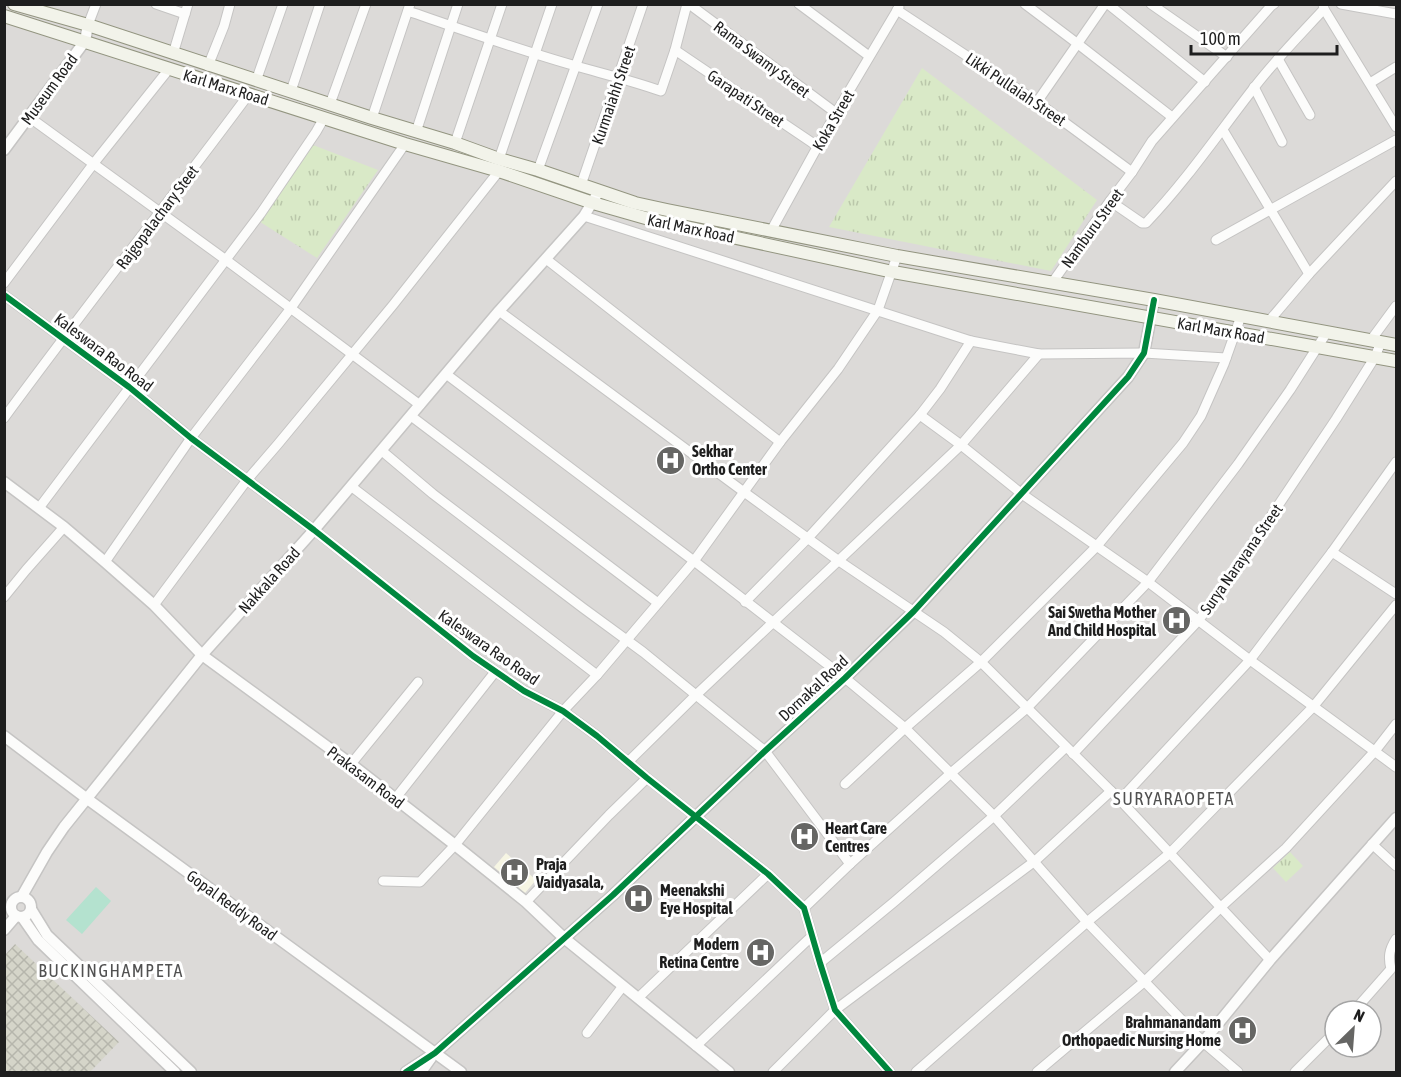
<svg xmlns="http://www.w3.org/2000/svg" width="1401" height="1077" font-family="'Asap Condensed',sans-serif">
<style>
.residential{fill:#dcdad8;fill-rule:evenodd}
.education{fill:#f6f5e3}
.construction{fill:url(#construction-cross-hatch)}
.grass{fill:url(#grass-tufts)}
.pitch{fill:#b4e2cf}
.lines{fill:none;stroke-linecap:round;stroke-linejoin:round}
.minor-casing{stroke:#c5c4c3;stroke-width:11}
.tertiary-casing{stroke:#c5c4c3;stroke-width:13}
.secondary-casing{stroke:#939580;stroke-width:14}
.minor{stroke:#fcfcfb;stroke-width:9}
.tertiary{stroke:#fcfcfb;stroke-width:10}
.secondary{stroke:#f2f3ea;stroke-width:12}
.cycleway-casing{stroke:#fff;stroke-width:10}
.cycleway{stroke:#00873e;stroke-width:6}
.labels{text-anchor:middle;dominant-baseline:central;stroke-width:6;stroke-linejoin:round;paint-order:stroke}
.street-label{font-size:16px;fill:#1e1e1e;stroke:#fff}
.poi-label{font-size:16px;font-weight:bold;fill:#1e1e1e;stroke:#fff;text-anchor:start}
.neighbourhood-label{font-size:18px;letter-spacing:1.5px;fill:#515151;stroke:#fff}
</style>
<defs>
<pattern id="construction-cross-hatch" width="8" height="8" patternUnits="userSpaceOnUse" patternTransform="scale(1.5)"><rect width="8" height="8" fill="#d5d5c9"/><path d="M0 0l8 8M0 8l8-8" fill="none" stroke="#b6b6ac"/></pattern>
<pattern id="grass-tufts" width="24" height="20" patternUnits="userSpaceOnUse" patternTransform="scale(1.5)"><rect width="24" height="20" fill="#d9e9c7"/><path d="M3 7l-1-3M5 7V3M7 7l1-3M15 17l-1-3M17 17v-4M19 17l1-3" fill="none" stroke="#bac7aa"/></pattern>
</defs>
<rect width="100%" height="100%" fill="#edebe7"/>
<path class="residential" d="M5,5H1396V1072H5ZM1335,1011H1371V1047H1335Z"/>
<g class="education">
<path d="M506,853L536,880L525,893L494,867Z"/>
<path d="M1238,1019L1255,1034L1247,1044L1229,1028Z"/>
</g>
<path class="construction" d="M15,944L119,1042L90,1072H5V955Z"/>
<g class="grass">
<path d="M922,68L1097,200L1051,271L829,227Z"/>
<path d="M313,145L378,170L317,258L257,220Z"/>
<path d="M1290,852L1303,866L1286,882L1273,868Z"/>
</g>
<path class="pitch" d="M96,887L111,901L82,934L66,920Z"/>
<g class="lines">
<defs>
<g id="minor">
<path d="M156,4L185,14"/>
<path d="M689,4L836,113"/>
<path d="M799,4L869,56"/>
<path d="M1025,4L1078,44L1172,117"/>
<path d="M1108,4L1205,82"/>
<path d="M1151,4L1227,57"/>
<path d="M1323,4L1324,9L1396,127"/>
<path d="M1341,4L1396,14"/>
<path d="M897,10L1037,102L1132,172"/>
<path d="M408,11C463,30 519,50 576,66C604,74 633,81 661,91L675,50L687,4"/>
<path d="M88,25L96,4"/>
<path d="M675,50L817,146"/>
<path d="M173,54L188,4"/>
<path d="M1278,59L1310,115"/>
<path d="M208,66L224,26L230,4"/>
<path d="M256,81L283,4"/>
<path d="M1370,83L1396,67"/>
<path d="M1254,87L1282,142"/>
<path d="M291,91L320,4"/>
<path d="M1037,102L1105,4"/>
<path d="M330,104L366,4"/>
<path d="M29,117L226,260L420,405"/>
<path d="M372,118L410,4"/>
<path d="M1223,130L1309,274"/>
<path d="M416,132L458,4"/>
<path d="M455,143L502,4"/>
<path d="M499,159L552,4"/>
<path d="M538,170L598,4"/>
<path d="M581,185L643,4"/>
<path d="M1110,201L1142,223H1146C1186,181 1218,134 1253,89C1275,60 1300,35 1324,9"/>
<path d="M584,216L971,341L1039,354L1144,353L1226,358"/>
<path d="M771,231L836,113L899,7"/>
<path d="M1216,240L1396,140"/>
<path d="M546,259L780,442"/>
<path d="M4,283L94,163L169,69"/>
<path d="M1052,283L1110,201L1132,172L1152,141L1271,6L1274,4"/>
<path d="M4,295L129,387L191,438L314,530L473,656L524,691L563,711L597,736L647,778L768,874L804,908L820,963L835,1010L890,1072"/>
<path d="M499,311L744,492L839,561L944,632L981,662L1120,800L1270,960"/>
<path d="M1269,321L1309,274L1396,181"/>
<path d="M1371,340L1396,306"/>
<path d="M446,374L694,561L845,678L905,728L994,816L1087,922L1203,1042L1238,1072"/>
<path d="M920,415L961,445L1022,494L1148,582L1250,660L1396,767"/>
<path d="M411,416L658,603"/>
<path d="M4,418C84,309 168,203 249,94"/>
<path d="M382,451L433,494L583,608L643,652L765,751L850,864"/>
<path d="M352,487L597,675"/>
<path d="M39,508L261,213L316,132L324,118"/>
<path d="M1332,552L1396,594"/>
<path d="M105,562L191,438L291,308L405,144"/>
<path d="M4,597L26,570L64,527"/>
<path d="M745,602L808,538L920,415L940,389L971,341"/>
<path d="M154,605L247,480L278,444L393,305L499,171"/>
<path d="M1073,754L1198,621L1227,582L1336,419L1375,357L1381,342"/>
<path d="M628,762L696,695L961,445L1039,354"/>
<path d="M351,764L418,682"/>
<path d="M845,784L905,728L981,662L1096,547L1183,443L1201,416L1224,364L1241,316"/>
<path d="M395,799L495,672"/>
<path d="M1120,800L1250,660L1332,552L1396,462"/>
<path d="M1372,844L1396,866"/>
<path d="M383,881L420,882L455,845L563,711L597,675L694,561L780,442L838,369L878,310L897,256"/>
<path d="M526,902L609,815L647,778"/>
<path d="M804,908L850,864L951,773L1028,707L1148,582L1238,464L1290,390L1327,332"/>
<path d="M820,963L894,902L994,816L1066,747"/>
<path d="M638,998L768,874"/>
<path d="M1354,1011L1391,969C1388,957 1389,950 1396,939"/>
<path d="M587,1033L623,986"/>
<path d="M696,1046L812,936"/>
<path d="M773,1072L835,1010L1035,861L1111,791"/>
<path d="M916,1072L1087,922L1169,854L1313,707L1396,605"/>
<path d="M1037,1072L1145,981L1221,907L1286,848L1375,751L1396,724"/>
<path d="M1295,1072L1335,1032"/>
</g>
<g id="tertiary">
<path d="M4,150L85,41L88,25"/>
<path d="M4,482L64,527L105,562L154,605L202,655L351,764L455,845L526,902L564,938L729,1072"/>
<path d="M4,736L86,798L461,1072"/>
<path d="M22,896L47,852L64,827L202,655L314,530L499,311L584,216L599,191"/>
<circle cx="21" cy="907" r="10"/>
<path d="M31,909L47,935L191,1072"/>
<path d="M22,917L38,940L175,1072"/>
<path d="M4,930L16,916"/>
<path d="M406,1072L435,1053L613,895L765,751L845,678L914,611L1128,377L1144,353L1154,300"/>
<path d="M421,1072L431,1058"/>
<path d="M1175,1072L1203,1042L1270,960L1396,818"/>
</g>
<g id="secondary">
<path d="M14,4L88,25L372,118L455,143L499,159L538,170L635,203L667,210L897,256L1154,300L1396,345"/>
<path d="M4,16L405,144L499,171L593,203L649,219L893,272L1396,361"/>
</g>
</defs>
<use href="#minor" class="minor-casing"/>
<use href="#tertiary" class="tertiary-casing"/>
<use href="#secondary" class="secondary-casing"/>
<use href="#minor" class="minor"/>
<use href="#tertiary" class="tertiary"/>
<use href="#secondary" class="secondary"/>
<defs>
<g id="cycleway">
<path d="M4,295L129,387L191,438L314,530L473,656L524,691L563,711L597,736L647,778L768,874L804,908L820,963L835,1010L890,1072"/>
<path d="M406,1072L435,1053L613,895L765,751L845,678L914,611L1128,377L1144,353L1154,300"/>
</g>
</defs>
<use href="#cycleway" class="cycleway-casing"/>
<use href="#cycleway" class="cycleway"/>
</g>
<defs>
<symbol id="hospital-disc" viewBox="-11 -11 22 22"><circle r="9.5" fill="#666664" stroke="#fff"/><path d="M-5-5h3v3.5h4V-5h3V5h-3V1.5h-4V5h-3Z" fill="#fff"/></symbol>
</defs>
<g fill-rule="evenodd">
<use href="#hospital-disc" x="654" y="444" width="33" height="33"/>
<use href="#hospital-disc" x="1160" y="604" width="33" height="33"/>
<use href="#hospital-disc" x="788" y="820" width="33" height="33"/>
<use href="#hospital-disc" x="498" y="856" width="33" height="33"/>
<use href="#hospital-disc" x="622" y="882" width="33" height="33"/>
<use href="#hospital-disc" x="744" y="936" width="33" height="33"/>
<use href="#hospital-disc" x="1226" y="1014" width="33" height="33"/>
</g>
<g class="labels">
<g class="street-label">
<text transform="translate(762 59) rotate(37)">Rama Swamy Street</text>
<text transform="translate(226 87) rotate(17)">Karl Marx Road</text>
<text transform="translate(49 89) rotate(-54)">Museum Road</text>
<text transform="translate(1016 89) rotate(34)">Likki Pullaiah Street</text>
<text transform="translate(613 95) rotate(-71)">Kurmaiahh Street</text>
<text transform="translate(746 98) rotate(34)">Garapati Street</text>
<text transform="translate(833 120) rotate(-60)">Koka Street</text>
<text transform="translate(157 217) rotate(-53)">Rajgopalachary Steet</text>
<text transform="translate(691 228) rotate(12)">Karl Marx Road</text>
<text transform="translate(1092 228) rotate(-54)">Namburu Street</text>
<text transform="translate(1221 330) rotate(10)">Karl Marx Road</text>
<text transform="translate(104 352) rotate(37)">Kaleswara Rao Road</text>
<text transform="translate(1241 559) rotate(-55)">Surya Narayana Street</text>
<text transform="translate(269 580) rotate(-48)">Nakkala Road</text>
<text transform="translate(489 647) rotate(35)">Kaleswara Rao Road</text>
<text transform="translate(813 688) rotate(-43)">Dornakal Road</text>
<text transform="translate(366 777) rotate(37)">Prakasam Road</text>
<text transform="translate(232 905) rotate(36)">Gopal Reddy Road</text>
</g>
<g class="poi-label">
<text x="692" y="451">Sekhar<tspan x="692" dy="18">Ortho Center</tspan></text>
<text x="1156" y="612" text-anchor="end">Sai Swetha Mother<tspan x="1156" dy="18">And Child Hospital</tspan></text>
<text x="825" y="828">Heart Care<tspan x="825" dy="18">Centres</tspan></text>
<text x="536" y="864">Praja<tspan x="536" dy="18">Vaidyasala,</tspan></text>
<text x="660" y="890">Meenakshi<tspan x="660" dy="18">Eye Hospital</tspan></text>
<text x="739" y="944" text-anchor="end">Modern<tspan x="739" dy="18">Retina Centre</tspan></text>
<text x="1221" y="1022" text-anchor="end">Brahmanandam<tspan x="1221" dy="18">Orthopaedic Nursing Home</tspan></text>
</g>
<g class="neighbourhood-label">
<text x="1174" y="798">SURYARAOPETA</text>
<text x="111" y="970">BUCKINGHAMPETA</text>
</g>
</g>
<rect width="1401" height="1077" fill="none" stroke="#1e1e1e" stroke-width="12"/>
<g transform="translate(1353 1029) rotate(25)"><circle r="28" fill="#ffffff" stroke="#a5a5a5" stroke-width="1.5"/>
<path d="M0-4.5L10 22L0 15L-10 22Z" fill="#666664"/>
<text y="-9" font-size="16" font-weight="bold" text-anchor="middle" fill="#1e1e1e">N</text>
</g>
<path d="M1191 45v9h146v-9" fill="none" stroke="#1e1e1e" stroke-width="3"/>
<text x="1200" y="45" font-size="18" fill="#1e1e1e" stroke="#ffffff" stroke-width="4.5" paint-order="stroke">100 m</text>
</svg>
